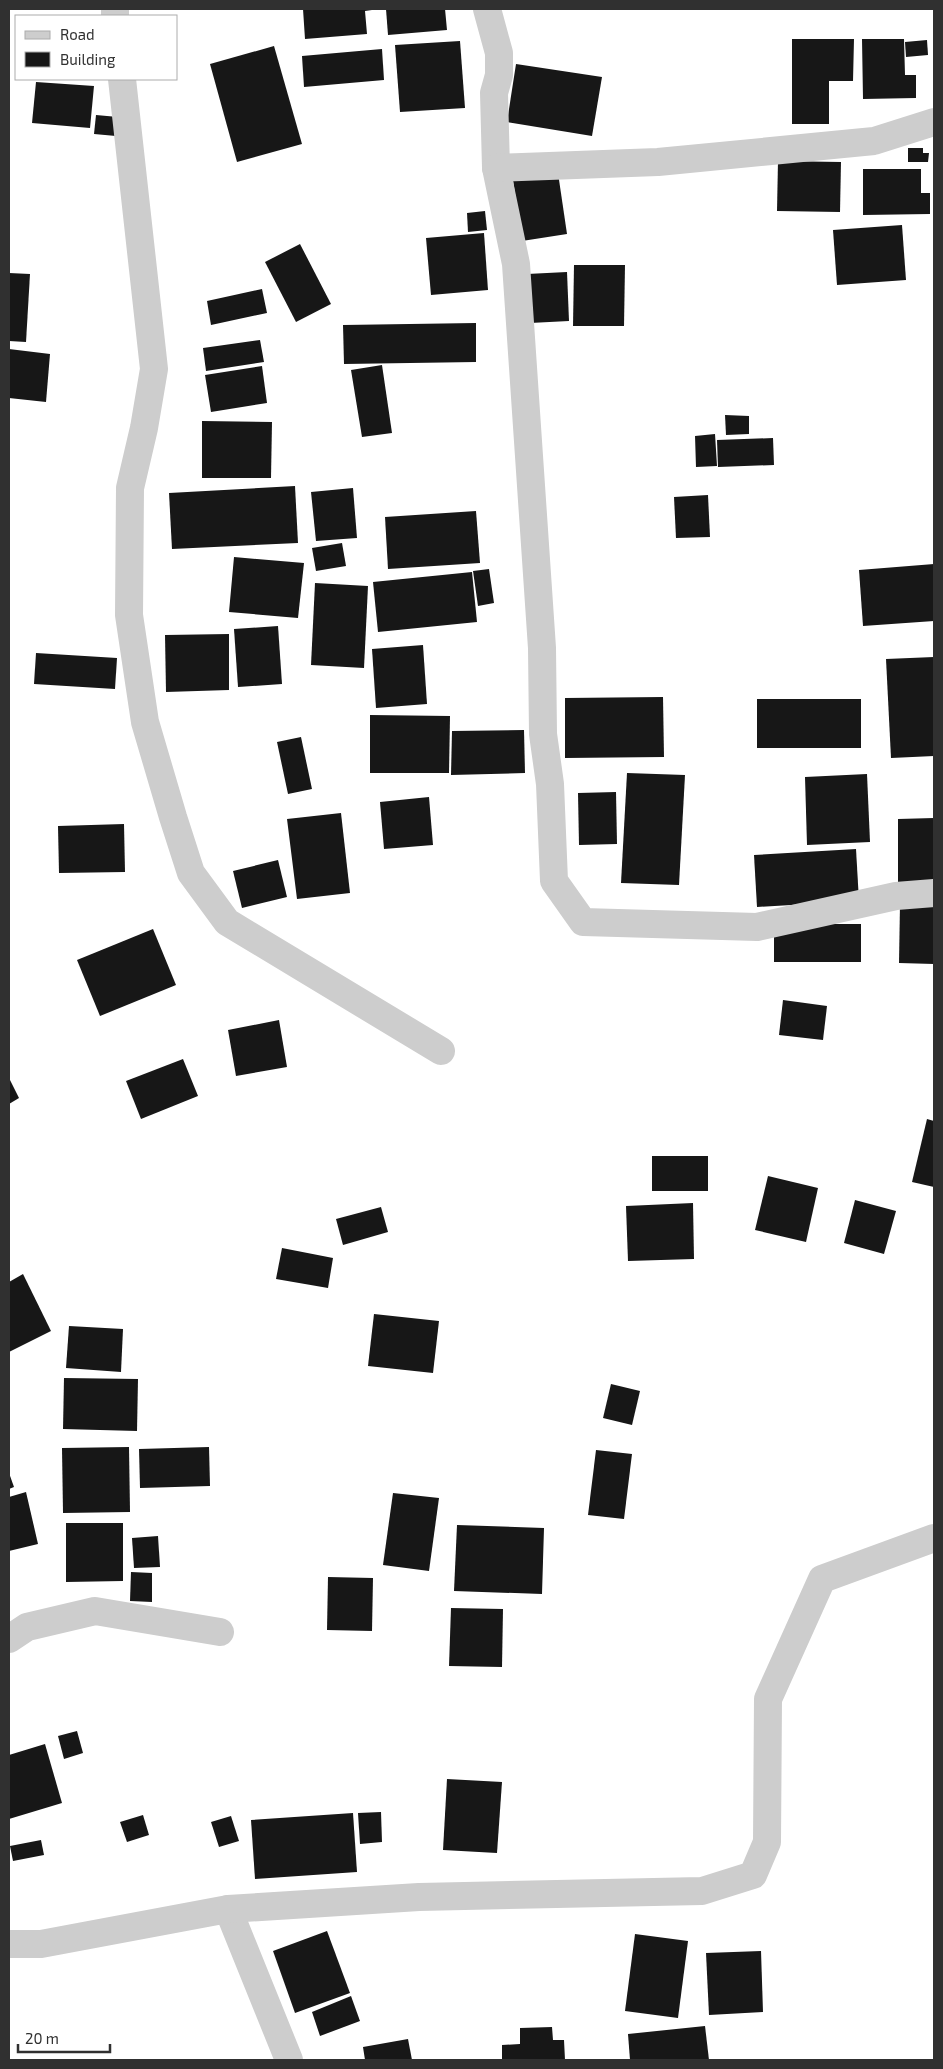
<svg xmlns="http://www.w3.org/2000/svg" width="943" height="2069" font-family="'Exo 2',sans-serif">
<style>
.building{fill:#171717}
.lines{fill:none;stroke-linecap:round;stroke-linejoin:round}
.street{stroke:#cdcdcd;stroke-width:28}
</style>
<rect width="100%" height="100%" fill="#fff"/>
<g class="building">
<path d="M303,9H372V10L365,11L367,34L305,39Z"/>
<path d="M386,9H445L447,30L388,35Z"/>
<path d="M792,39H854L853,81H829V124H792Z"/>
<path d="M862,39H904L905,75H916V98L863,99Z"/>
<path d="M927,40L928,55L906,57L905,42Z"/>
<path d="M460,41L465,108L400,112L395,45Z"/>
<path d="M274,46L302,144L237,162L210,64Z"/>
<path d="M382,49L384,80L304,87L302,56Z"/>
<path d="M516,64L602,77L592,136L507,122Z"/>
<path d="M36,82L94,86L90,128L32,123Z"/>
<path d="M96,115L118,117L116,136L94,134Z"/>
<path d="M908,148H923V153H929L928,162H908Z"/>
<path d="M778,161L841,162L840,212L777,211Z"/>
<path d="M863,169H921V193H930V214L863,215Z"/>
<path d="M558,173L567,234L522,241L513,180Z"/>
<path d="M485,211L487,230L468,232L467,213Z"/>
<path d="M902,225L906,280L837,285L833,230Z"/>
<path d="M484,233L488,290L431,295L426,238Z"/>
<path d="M300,244L331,304L296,322L265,262Z"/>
<path d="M574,265H625L624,326H573Z"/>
<path d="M567,272L569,321L530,323L527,274Z"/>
<path d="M9,273L30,274L26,342L9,341Z"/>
<path d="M262,289L267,313L211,325L207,301Z"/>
<path d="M476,323V362L344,364L343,325Z"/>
<path d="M260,340L264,362L206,371L203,348Z"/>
<path d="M9,349L50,354L46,402L9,398Z"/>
<path d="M382,365L392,433L362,437L351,370Z"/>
<path d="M262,366L267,403L211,412L205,375Z"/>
<path d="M725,415L749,416V434L726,435Z"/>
<path d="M202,421L272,422L271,478H202Z"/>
<path d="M715,434L717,466L696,467L695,436Z"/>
<path d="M773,438L774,465L718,467L717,440Z"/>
<path d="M295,486L298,543L172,549L169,493Z"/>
<path d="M353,488L357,538L316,541L311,492Z"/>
<path d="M708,495L710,537L676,538L674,497Z"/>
<path d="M476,511L480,563L388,569L385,517Z"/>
<path d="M342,543L346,566L316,571L312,548Z"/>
<path d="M234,557L304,563L298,618L229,612Z"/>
<path d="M934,564V621L863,626L859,570Z"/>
<path d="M489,569L494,603L478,606L473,571Z"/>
<path d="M472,572L477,622L378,632L373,582Z"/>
<path d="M315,583L368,586L364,668L311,665Z"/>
<path d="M278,626L282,684L238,687L234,629Z"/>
<path d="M229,634V690L166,692L165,635Z"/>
<path d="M423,645L427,704L376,708L372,649Z"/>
<path d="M36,653L117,658L115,689L34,684Z"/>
<path d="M934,657V756L891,758L886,659Z"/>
<path d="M663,697L664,757L565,758V698Z"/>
<rect x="757" y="699" width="104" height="49"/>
<path d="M370,715L450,716L449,773H370Z"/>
<path d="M524,730L525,773L451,775L452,731Z"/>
<path d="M301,737L312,789L288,794L277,742Z"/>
<path d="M627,773L685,775L679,885L621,883Z"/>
<path d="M867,774L870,842L807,845L805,777Z"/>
<path d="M616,792L617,844L579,845L578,793Z"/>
<path d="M429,797L433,845L384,849L380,802Z"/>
<path d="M341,813L350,893L297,899L287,819Z"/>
<path d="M934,818V885H898V819Z"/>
<path d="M124,824L125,872L59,873L58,826Z"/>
<path d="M856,849L859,901L757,907L754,855Z"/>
<path d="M278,860L287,897L242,908L233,871Z"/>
<path d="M900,904L934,905V964L899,963Z"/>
<rect x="774" y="924" width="87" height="38"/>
<path d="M153,929L176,985L100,1016L77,960Z"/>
<path d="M783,1000L827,1006L823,1040L779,1035Z"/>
<path d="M279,1020L287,1067L236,1076L228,1030Z"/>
<path d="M183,1059L198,1096L141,1119L126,1081Z"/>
<path d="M9,1078L19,1098L9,1104Z"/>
<path d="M927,1119L934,1121V1187L912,1182Z"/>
<rect x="652" y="1156" width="56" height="35"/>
<path d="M768,1176L818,1188L806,1242L755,1230Z"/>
<path d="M855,1200L896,1211L884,1254L844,1243Z"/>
<path d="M693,1203L694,1259L628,1261L626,1206Z"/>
<path d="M381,1207L388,1232L343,1245L336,1219Z"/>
<path d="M282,1248L333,1258L328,1288L276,1279Z"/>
<path d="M23,1274L51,1331L9,1352V1282Z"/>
<path d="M374,1314L439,1321L433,1373L368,1366Z"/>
<path d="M69,1326L123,1329L121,1372L66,1368Z"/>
<path d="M64,1378L138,1379L137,1431L63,1429Z"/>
<path d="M611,1384L640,1391L632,1425L603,1418Z"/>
<path d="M129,1447L130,1512L63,1513L62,1448Z"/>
<path d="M209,1447L210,1486L140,1488L139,1449Z"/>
<path d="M596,1450L632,1454L624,1519L588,1515Z"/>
<path d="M9,1473L14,1487L9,1489Z"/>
<path d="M26,1492L38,1544L9,1551V1497Z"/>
<path d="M393,1493L439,1498L429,1571L383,1565Z"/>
<path d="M66,1523H123V1581L66,1582Z"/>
<path d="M457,1525L544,1528L542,1594L454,1591Z"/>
<path d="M158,1536L160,1567L134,1568L132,1538Z"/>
<path d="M131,1572L152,1573V1602L130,1601Z"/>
<path d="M328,1577L373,1578L372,1631L327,1630Z"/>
<path d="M451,1608L503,1609L502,1667L449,1666Z"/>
<path d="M77,1731L83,1753L64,1759L58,1736Z"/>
<path d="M45,1744L62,1803L9,1819V1755Z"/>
<path d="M447,1779L502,1782L497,1853L443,1850Z"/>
<path d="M381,1812L382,1842L360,1844L358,1813Z"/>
<path d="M353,1813L357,1872L255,1879L251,1820Z"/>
<path d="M143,1815L149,1835L127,1842L120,1822Z"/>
<path d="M231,1816L239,1841L219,1847L211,1822Z"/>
<path d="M41,1840L44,1855L13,1861L10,1846Z"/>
<path d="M327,1931L350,1993L295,2013L273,1951Z"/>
<path d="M635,1934L688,1941L678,2018L625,2011Z"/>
<path d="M761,1951L763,2012L709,2015L706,1953Z"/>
<path d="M351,1996L360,2021L320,2036L312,2012Z"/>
<path d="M705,2026L709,2060H630L628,2034Z"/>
<path d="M552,2027L553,2040H564L565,2060H502V2045L520,2044V2028Z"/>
<path d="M408,2039L412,2060H365L363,2047Z"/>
</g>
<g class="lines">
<g class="street">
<path d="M115,9V16"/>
<path d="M487,9L499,53V75L494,93L496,168L516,264L542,648L543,734L550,784L554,881L583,922L757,927L896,896L934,893"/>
<path d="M122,79L154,369L144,428L130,488L129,615L145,722L173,817L191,873L227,922L441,1051"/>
<path d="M496,168L658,162L874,141L934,122"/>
<path d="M9,1639L27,1627L95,1611L220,1632"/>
<path d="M228,1909L289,2060"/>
<path d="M9,1944H41L228,1909L419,1897L702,1891L753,1875L767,1842L768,1699L822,1579L934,1538"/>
</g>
</g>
<rect width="943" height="2069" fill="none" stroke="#303030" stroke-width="20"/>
<rect x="15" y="15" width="162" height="65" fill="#ffffff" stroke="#acacac"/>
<rect x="25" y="31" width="25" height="8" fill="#cdcdcd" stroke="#acacac"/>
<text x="60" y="40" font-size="15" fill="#303030">Road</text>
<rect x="25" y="52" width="25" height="15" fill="#171717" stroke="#acacac"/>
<text x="60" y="65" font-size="15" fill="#303030">Building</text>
<path d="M18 2044v8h92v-8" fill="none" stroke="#303030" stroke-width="2.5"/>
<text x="25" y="2044" font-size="15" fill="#303030" stroke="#ffffff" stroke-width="4" paint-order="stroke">20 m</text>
</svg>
